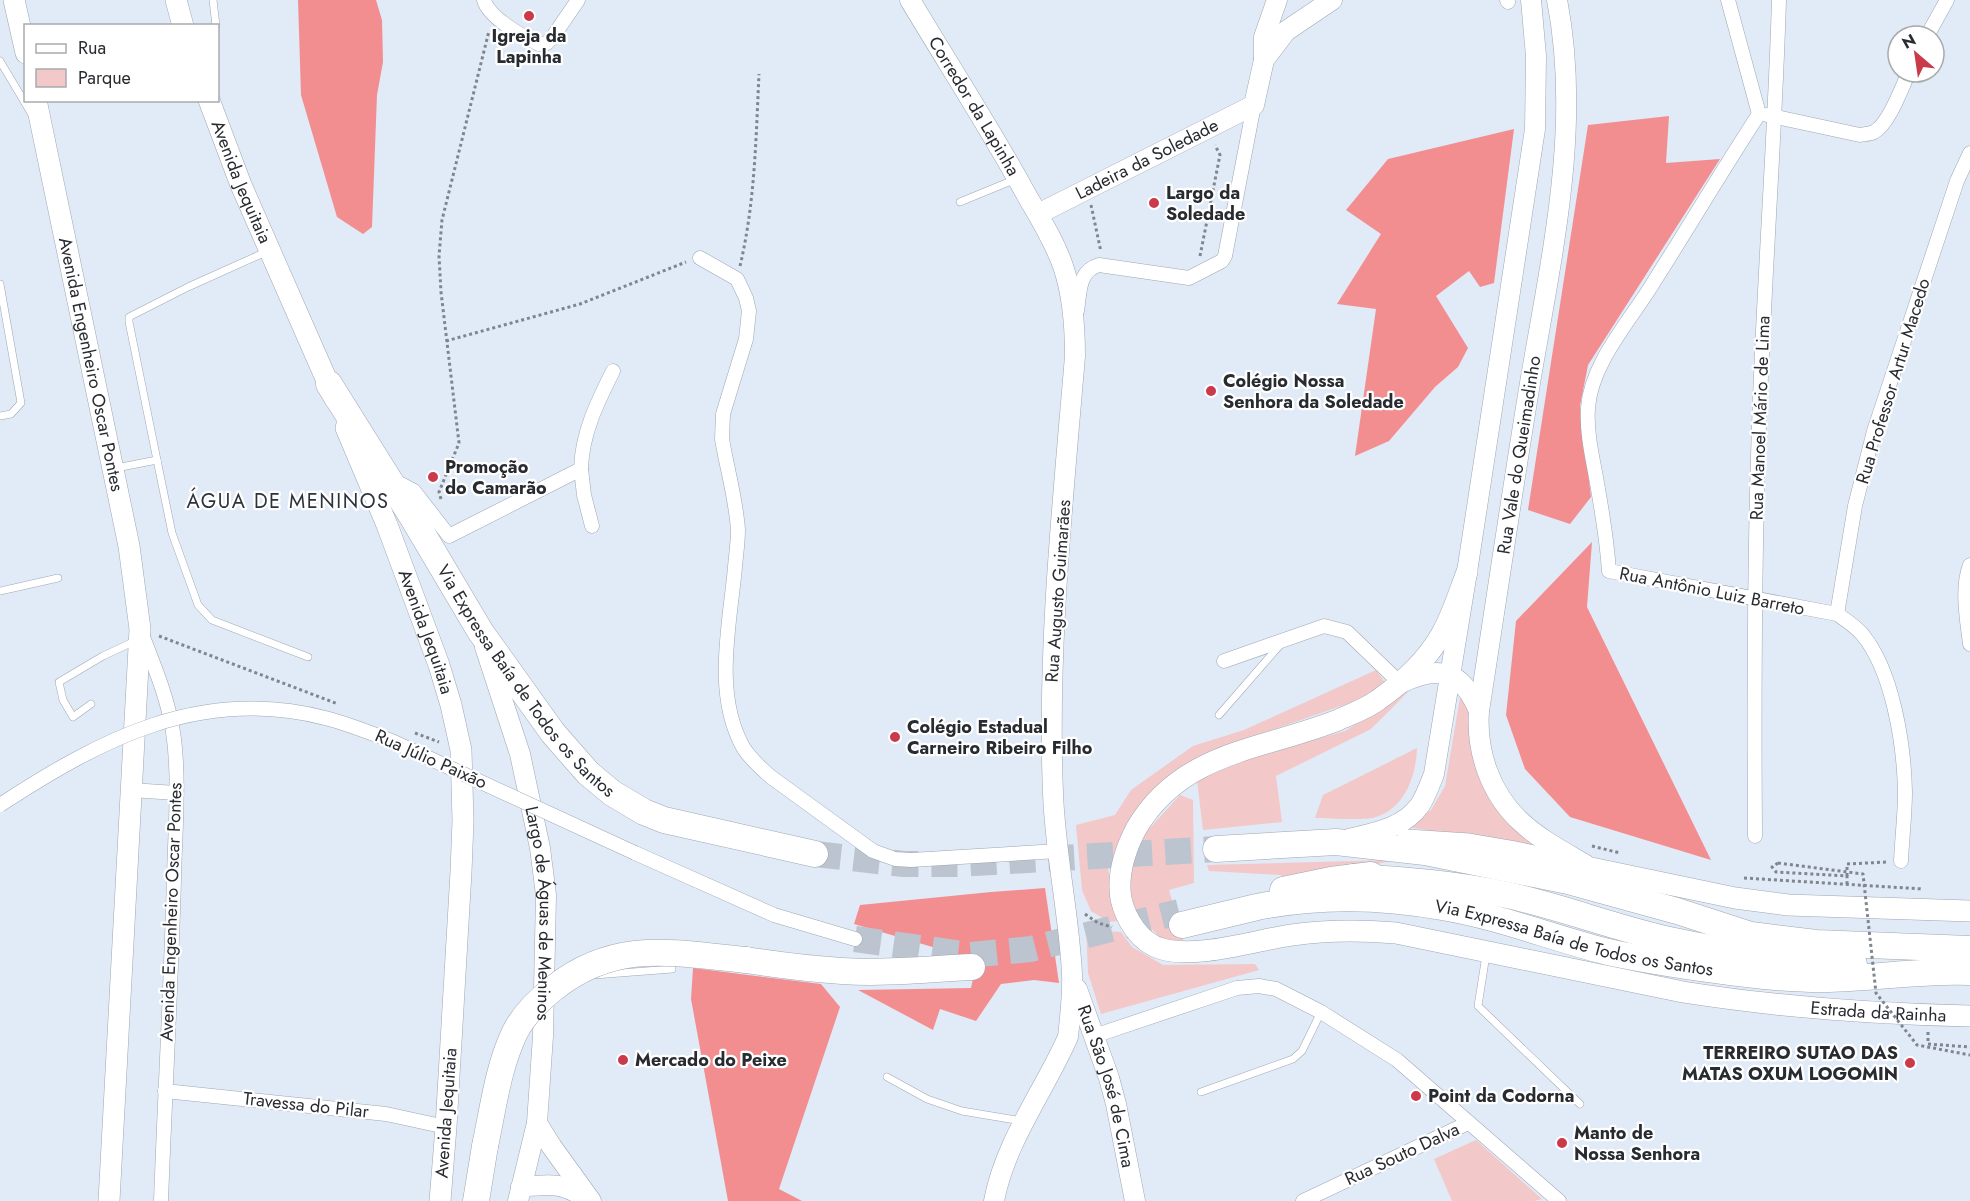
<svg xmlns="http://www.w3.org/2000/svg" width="1970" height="1201" font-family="Jost,sans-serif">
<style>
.green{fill:#f3c8c8}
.forest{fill:#f38e90}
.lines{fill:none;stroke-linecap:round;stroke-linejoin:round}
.highway-tunnel{stroke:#bcc4cf;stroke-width:26;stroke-dasharray:26 13;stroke-linecap:butt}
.lane-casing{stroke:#9ea7b3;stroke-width:8}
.street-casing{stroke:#9ea7b3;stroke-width:15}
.secondary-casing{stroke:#9ea7b3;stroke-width:21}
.primary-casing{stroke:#9ea7b3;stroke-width:22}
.highway-casing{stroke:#9ea7b3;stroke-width:27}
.path{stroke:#80868e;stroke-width:3;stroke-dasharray:3 3;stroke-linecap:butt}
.lane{stroke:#fff;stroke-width:7}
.street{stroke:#fff;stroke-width:14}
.secondary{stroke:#fff;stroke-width:20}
.primary{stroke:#fff;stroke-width:21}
.highway{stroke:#fff;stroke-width:26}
.street-bridge-casing{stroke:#9ea7b3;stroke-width:15;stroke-linecap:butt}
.highway-bridge-casing{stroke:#9ea7b3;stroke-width:27;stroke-linecap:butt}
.path-bridge{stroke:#80868e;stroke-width:3;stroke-dasharray:3 3;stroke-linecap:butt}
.street-bridge{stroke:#fff;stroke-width:14}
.highway-bridge{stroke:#fff;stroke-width:26}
.poi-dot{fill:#ca3a4b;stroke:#fff;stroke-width:2}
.labels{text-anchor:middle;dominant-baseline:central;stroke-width:4.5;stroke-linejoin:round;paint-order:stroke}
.poi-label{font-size:18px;font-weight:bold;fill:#282b30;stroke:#fff;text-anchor:start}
.street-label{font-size:18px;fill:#282b30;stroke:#fff}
.neighbourhood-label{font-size:20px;letter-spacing:1.5px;fill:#2c333c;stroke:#fff}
</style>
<rect width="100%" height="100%" fill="#e1eaf7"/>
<g class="green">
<path d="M1376,670L1386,684L1361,699L1209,752L1168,777L1121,837L1108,869L1117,921L1109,922L1091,911L1082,890L1076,825L1115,815L1131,790L1193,746L1244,730Z"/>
<path d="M1409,691L1371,729L1276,776L1282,822L1203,830L1197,780L1246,760L1345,731Z"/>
<path d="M1461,692L1469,706L1478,769L1543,850L1408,827L1431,810L1445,786Z"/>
<path d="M1417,748C1416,776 1405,808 1376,817C1367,821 1327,818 1315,818L1323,795Z"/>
<path d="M1180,795L1193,800L1194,883L1169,890L1184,943L1162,940L1135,911L1129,882L1139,840Z"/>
<path d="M1395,860L1283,885L1281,875L1209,871L1207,865Z"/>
<path d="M1086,924L1104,931L1121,932L1132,947L1163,965L1255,964L1259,970L1101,1014L1088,973Z"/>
<path d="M1476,1140L1542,1199L1534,1201H1452L1434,1159Z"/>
</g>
<g class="forest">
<path d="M298,0H376L382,20L383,62L377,95L372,227L363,234L337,217L301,95Z"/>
<path d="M1669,116L1666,163L1720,159L1588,365L1580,406L1591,497L1570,524L1528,510L1588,125Z"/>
<path d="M1514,129L1494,283L1480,287L1469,271L1436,296L1468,348L1458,367L1435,387L1389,441L1355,456L1376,309L1337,304L1381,234L1346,210L1388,159Z"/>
<path d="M1592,542L1587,607L1711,860L1570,817L1525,769L1506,715L1516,621Z"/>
<path d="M1045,888L1059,983L1034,980L1001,984L976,1021L940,1009L933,1030L858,990L971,988L977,960L854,924L860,905L991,892Z"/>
<path d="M693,968L821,984L840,1007L779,1189L802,1201H728L691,999Z"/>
</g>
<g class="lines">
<g class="highway-tunnel">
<path d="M815,854L904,864H960L1216,849"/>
<path d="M855,939L970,955L1031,949L1179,912"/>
</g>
<defs>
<g id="lane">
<path d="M213,0L216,26"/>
<path d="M0,61L31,113"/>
<path d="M960,202L1016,179"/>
<path d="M0,284L21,403L11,414L0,416"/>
<path d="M157,460L129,322V317L188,287L266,252"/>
<path d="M116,468L157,460L172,533L198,605L212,620L308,657"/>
<path d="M0,591L58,578"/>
<path d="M91,704L73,717L63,700L59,682L103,656L135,641"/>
<path d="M1219,715L1280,645"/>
<path d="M1486,955L1478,1006L1580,1104"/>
<path d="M594,975L672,969"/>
<path d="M887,1077L927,1099L962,1111L1022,1121"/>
<path d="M1201,1092L1293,1059L1302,1051L1321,1012"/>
</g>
<g id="street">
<path d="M484,0C488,17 523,37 539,44L547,43L552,38L578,0"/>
<path d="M1507,0L1508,2"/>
<path d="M1728,0L1759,114"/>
<path d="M1927,36L1947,0"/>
<path d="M1759,114C1723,169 1690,225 1655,280C1632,319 1591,362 1588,408C1586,435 1594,463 1598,489C1603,517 1607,543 1609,571L1837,614C1846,620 1854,625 1862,634C1893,671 1904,745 1905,792C1905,815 1902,838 1901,861"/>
<path d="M1767,115L1860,135C1865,134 1870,134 1874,132C1889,124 1902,87 1909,72"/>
<path d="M700,258L737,279L746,298L749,311L746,339L723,414L722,439C727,469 736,499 738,530C738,542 736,555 735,567C730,624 713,693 743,747C750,759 761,768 771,777L873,851L895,859L911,860L1058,851"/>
<path d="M1077,311C1080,292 1078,271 1099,265L1189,278L1222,261L1225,256L1254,105"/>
<path d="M581,469L584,495L592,526"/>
<path d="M395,481L414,491L449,536L581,469C582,433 597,403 613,371"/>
<path d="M1970,565C1961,589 1967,619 1970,644"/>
<path d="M1837,614L1855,506L1874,431L1957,181L1970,153"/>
<path d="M143,637C155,668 168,699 173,732C180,778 175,831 174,878C171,986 165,1093 161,1201"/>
<path d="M1224,661L1324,626L1347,632L1400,683"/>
<path d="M131,790L176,793"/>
<path d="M1755,836C1754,691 1754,545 1760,400C1765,266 1775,133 1779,0"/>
<path d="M635,853L774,915L855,939"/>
<path d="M1094,1036L1237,988L1259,986L1276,989L1321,1012L1397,1060L1559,1201"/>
<path d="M165,1091L386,1114L446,1127"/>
<path d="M1303,1201L1468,1123"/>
</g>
<g id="secondary">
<path id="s1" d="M910,0C947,62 986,122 1021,185C1035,211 1053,237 1063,266C1073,295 1075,326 1075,356C1063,501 1047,647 1053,793C1055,853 1069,913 1072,974C1073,995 1070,1017 1068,1037C1044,1091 1005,1142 994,1201"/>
<path d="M1557,0C1582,127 1551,258 1530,383C1512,492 1496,602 1479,711C1476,751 1490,793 1520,821C1539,839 1564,852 1586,865"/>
<path d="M1264,60L1286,31L1332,0"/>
<path id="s2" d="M1038,214L1254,105L1264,60V37L1277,0"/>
<path id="s3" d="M485,647L520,754L540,848L546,895L543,1036L537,1123L518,1201"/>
<path d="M1401,683C1440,664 1462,671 1479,711"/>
<path d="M1349,839C1374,833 1404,828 1420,805C1426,796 1430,784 1434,774L1467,572L1535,129L1536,56L1531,0"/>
<path id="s4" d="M1077,989L1109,1078L1116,1104L1135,1201"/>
<path d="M537,1123L552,1147L591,1201"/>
<path d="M521,1187C550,1184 563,1182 587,1199"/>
</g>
<g id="primary">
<path d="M14,0L26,53"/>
<path d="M176,0L183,26"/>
<path id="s5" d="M36,100L129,546L140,629L109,1201"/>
<path id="s6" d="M209,100L241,185L335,399"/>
<path id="s7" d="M346,428L387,525L439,665L451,705L461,750L463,821L461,872L446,1127L440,1201"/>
<path id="s8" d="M1467,572C1459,593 1452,616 1441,635C1426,661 1402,683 1378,700C1366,709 1351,714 1338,720C1263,750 1181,751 1136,829C1125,850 1117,875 1121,899C1126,920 1140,943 1162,949C1197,959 1256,940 1292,935C1326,930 1361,930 1396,933L1683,992C1778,1007 1873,1014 1970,1016"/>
<path d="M1407,840L1469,844L1510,851L1735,898L1788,905L1970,911"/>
</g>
<g id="highway">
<path id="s9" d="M329,384L413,518L480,631L553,733L588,773L612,793L644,812L664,820L815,854"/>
<path d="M1216,849L1336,842L1425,852L1568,881L1677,911L1751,935L1816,943L1970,949"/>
<path d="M1354,877C1406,880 1456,884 1507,895C1563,907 1617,929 1674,941C1733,954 1793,959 1854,964"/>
<path d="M1283,890L1331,880L1371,875"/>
<path id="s10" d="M1182,925C1207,919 1232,913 1257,907C1317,895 1382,896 1442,907C1497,916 1550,937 1604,951C1638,959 1673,964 1707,969C1748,975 1789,980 1829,979C1876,978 1923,970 1970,972"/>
<path d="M746,960C778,965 810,969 842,971C885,974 929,969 972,967"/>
<path d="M476,1201L485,1146"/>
</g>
</defs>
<use href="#lane" class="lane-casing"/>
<use href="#street" class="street-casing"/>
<use href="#secondary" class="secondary-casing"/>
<use href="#primary" class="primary-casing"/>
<use href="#highway" class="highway-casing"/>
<g class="path">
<path d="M1091,205L1101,252"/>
<path d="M1200,256L1220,155L1215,145"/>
<path d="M740,266C755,203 756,137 759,74"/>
<path d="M446,341L580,304L686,262"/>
<path d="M441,499L439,492L459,443L441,292L439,256L442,220L489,31"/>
<path d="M159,636L338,704"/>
<path d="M415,733L439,742"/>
<path d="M1592,846L1620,853"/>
<path d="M1778,863L1772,867L1776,872L1847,876V884"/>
<path d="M1847,876V864L1887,862"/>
<path d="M1744,878L1923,889"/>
<path d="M1085,914L1098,923L1112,927"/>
<path d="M1928,1032V1044L1970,1047"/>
</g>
<use href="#lane" class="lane"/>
<use href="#street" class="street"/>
<use href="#secondary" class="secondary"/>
<use href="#primary" class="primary"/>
<use href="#highway" class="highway"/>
<defs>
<path id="street-bridge" d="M0,805C101,739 201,686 325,718C349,724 371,733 394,742L635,853"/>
<path id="highway-bridge" d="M485,1146C493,1109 498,1067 515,1032C524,1014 539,1000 554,988C616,939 674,953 746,960"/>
</defs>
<use href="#street-bridge" class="street-bridge-casing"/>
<use href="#highway-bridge" class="highway-bridge-casing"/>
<path class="path-bridge" d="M1778,863L1863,874L1876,993L1917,1045L1970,1055"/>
<use href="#street-bridge" class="street-bridge"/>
<use href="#highway-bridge" class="highway-bridge"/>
</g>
<g class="poi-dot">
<circle cx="529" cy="16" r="6"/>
<circle cx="1154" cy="203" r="6"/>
<circle cx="1211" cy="391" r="6"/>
<circle cx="433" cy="477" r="6"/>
<circle cx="895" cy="737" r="6"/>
<circle cx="623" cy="1060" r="6"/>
<circle cx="1910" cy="1063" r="6"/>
<circle cx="1416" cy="1096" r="6"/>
<circle cx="1562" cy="1143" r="6"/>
</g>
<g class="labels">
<g class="poi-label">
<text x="529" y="36" text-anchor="middle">Igreja da<tspan x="529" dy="21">Lapinha</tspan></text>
<text x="1166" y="193">Largo da<tspan x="1166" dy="21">Soledade</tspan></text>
<text x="1223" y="381">Colégio Nossa<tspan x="1223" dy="21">Senhora da Soledade</tspan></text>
<text x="445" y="467">Promoção<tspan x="445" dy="21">do Camarão</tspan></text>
<text x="907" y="727">Colégio Estadual<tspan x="907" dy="21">Carneiro Ribeiro Filho</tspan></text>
<text x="1898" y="1053" text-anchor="end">TERREIRO SUTAO DAS<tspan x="1898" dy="21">MATAS OXUM LOGOMIN</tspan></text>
<text x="635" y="1060">Mercado do Peixe</text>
<text x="1428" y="1096">Point da Codorna</text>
<text x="1574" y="1133">Manto de<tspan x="1574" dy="21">Nossa Senhora</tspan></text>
</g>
<g class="street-label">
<text stroke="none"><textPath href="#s1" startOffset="124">Corredor da Lapinha</textPath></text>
<text stroke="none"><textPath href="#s2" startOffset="122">Ladeira da Soledade</textPath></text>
<text stroke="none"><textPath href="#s6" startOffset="88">Avenida Jequitaia</textPath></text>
<text stroke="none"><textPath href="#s5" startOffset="270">Avenida Engenheiro Oscar Pontes</textPath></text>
<text transform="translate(1893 381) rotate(-73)">Rua Professor Artur Macedo</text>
<text transform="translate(1760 418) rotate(-88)">Rua Manoel Mário de Lima</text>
<text transform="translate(1519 455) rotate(-81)">Rua Vale do Queimadinho</text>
<text transform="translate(1058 591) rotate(-86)">Rua Augusto Guimarães</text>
<text transform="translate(1712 591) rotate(11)">Rua Antônio Luiz Barreto</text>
<text stroke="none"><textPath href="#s7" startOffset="219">Avenida Jequitaia</textPath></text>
<text stroke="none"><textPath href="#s9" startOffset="357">Via Expressa Baía de Todos os Santos</textPath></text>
<text transform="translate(431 759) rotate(24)">Rua Júlio Paixão</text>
<text transform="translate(171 912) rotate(-88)">Avenida Engenheiro Oscar Pontes</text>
<text stroke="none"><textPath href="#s3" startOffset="274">Largo de Águas de Meninos</textPath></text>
<text stroke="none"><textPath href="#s10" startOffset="399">Via Expressa Baía de Todos os Santos</textPath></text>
<text stroke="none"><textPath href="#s8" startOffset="1306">Estrada da Rainha</textPath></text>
<text stroke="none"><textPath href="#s4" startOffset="102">Rua São José de Cima</textPath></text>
<text transform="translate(306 1105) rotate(6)">Travessa do Pilar</text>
<text transform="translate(446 1113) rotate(-86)">Avenida Jequitaia</text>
<text transform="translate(1402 1154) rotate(-25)">Rua Souto Dalva</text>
</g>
<g class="neighbourhood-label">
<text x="288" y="501">ÁGUA DE MENINOS</text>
</g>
</g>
<rect x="24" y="24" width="195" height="78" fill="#ffffff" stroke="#a9aaac" stroke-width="1.5"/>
<rect x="36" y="44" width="30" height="9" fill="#ffffff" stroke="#a9aaac" stroke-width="1.5"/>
<text x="78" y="54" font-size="18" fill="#282b30">Rua</text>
<rect x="36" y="69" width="30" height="18" fill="#f3c8c8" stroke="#a9aaac" stroke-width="1.5"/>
<text x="78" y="84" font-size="18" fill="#282b30">Parque</text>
<g transform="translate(1916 54) rotate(331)"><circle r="28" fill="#ffffff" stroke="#a9aaac" stroke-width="1.5"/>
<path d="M0-4.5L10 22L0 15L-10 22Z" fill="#ca3a4b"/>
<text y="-9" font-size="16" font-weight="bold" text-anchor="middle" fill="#282b30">N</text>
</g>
</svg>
